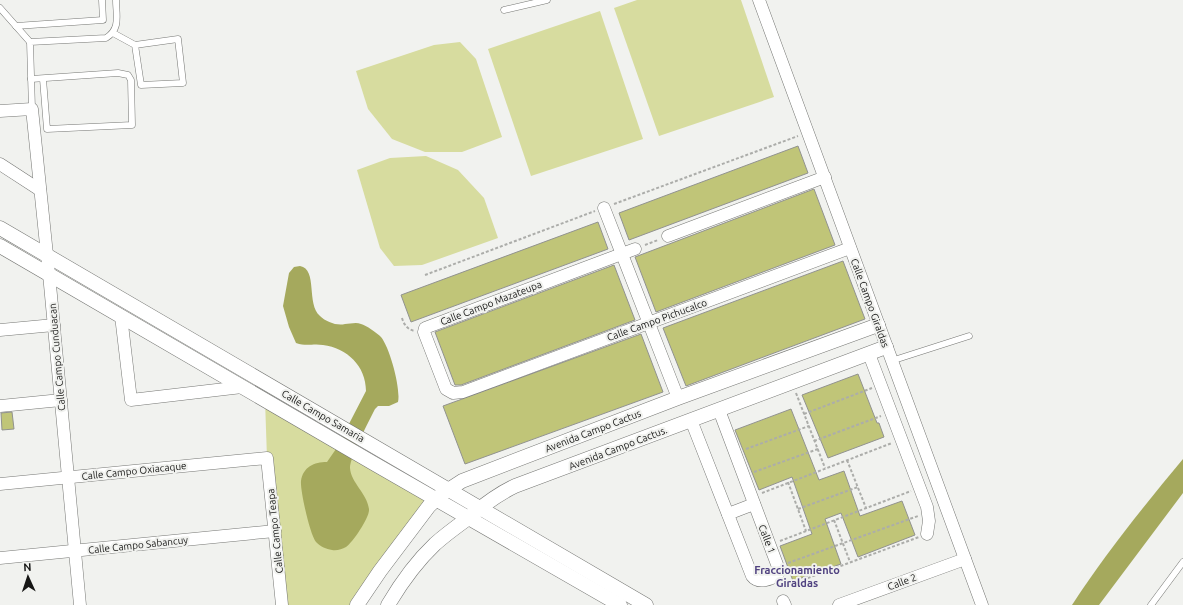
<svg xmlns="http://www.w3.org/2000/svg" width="1183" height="605" font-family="Ubuntu,sans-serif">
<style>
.green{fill:#d7dc9f}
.water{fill:#a5a95d}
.building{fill:#c0c578;stroke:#91928f}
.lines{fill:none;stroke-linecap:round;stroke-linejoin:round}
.service-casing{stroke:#767774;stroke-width:7}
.minor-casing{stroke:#767774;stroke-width:13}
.tertiary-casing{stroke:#767774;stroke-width:15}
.path{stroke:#acadaa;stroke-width:2;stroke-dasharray:3 2;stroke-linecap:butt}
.service{stroke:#fff;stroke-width:6}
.minor{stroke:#fff;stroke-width:12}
.tertiary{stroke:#fff;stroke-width:14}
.labels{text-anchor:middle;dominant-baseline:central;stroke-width:4;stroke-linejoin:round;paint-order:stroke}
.street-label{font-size:10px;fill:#161615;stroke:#f1f2ef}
.neighbourhood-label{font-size:11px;font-weight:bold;fill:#514381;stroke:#f1f2ef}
</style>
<rect width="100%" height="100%" fill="#f1f2ef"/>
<g class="green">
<path d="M637,0H741L774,97L659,136L614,8Z"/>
<path d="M600,11L643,139L531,176L488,49Z"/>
<path d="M460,42L476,59L502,137L462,152H425L392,139L368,109L356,71L434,45Z"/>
<path d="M426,156L458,170L484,198L498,238L422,265L394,266L380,248L357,170L390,158Z"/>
<path d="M265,400L436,499L357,605H282L267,458Z"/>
</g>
<g class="water">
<path d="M300,266C318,269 306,304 320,316C326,322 337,326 345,324C350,324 356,322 361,324C366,325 377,333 381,337C390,348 401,389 398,402L389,406H378L375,409C369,421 350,457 350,468C351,483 367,493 369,509C370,517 353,542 346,547C342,549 337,551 332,550C326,549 321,547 316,542C310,535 300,490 301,481C303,467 314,462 327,462L336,449L366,391C366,366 347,348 323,345C312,343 308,347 296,343L289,327L283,306L289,273L294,267Z"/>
<path d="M1183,459V493L1099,605H1072C1105,554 1144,506 1183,459Z"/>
</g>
<g class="building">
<path d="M798,146L808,173L629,240L619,213Z"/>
<path d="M814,189L835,245L656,312L635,257Z"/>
<path d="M598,222L608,249L411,322L401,295Z"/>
<path d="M843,261L865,319L686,386L663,328Z"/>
<path d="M614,265L635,320L461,385H455L435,332Z"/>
<path d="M641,334L663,392L465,464L443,406Z"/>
<path d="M858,374L877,423H879L884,437L828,458L802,395Z"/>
<path d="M791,409L819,480L844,471L860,516L902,501L915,535L858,557L841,513L825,519L841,564L793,581L780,546L812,534L792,477L759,490L735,430Z"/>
<path d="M12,412L14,429L2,430L1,413Z"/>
</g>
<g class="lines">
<defs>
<g id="service">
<path d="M0,8L30,42"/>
<path d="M504,10L547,0"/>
<path d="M16,26L103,20L102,0"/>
<path d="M113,33L135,45L141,85L183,83L178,39L135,45"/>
<path d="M31,79L118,73L128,75L131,80L132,125L47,129L43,79"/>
<path d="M32,109L30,42L106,38C121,29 116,15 116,0"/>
<path d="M891,361L969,336"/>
<path d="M1151,605L1183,562"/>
</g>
<g id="minor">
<path d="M759,0L982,605"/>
<path d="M0,111L32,109L49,274L80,605"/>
<path d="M0,164L40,190"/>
<path d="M604,208L678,398"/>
<path d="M668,236L825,177"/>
<path d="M635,249L425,328L424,332L446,389L453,393L463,392L850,248"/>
<path d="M121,316L131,400L242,387"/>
<path d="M0,330L54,325"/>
<path d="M869,354L927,507L929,521L927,534"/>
<path d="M0,406L61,400"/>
<path d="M691,420L752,576C758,584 771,580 778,574V567L719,410"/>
<path d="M0,484L267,458L282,605"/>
<path d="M728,514L754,504"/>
<path d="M0,558L275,531"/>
<path d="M783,601L785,605"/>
<path d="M839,605L965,559"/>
</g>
<g id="tertiary">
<path d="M0,228L646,605"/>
<path d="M0,246L373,463L620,605"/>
<path d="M357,605L380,571L429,506L442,494L462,481L678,398L878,325"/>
<path d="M388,605C401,583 416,562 435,544C445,535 456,527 467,519C482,506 496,495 515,486L886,347"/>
</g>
</defs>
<use href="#service" class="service-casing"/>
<use href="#minor" class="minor-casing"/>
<use href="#tertiary" class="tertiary-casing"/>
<g class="path">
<path d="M614,204L798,136"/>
<path d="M645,245L658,240"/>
<path d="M425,275L595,211"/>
<path d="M402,318C404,325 408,330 415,331"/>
<path d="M796,393L825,468"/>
<path d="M804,414L872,388"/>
<path d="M814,441L881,416"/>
<path d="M746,449L809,426"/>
<path d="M847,460L866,508"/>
<path d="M754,472L818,449"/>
<path d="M788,482L806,531"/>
<path d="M762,493L892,443"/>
<path d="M798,509L858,487"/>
<path d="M834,520L850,562"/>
<path d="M780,541L911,491"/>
<path d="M788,563L918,516"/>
<path d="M784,584L789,585L919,537"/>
</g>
<use href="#service" class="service"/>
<use href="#minor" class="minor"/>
<use href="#tertiary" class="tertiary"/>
</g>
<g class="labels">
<g class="street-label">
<text transform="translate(491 303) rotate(-21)">Calle Campo Mazateupa</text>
<text transform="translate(870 303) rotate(70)">Calle Campo Giraldas</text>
<text transform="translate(657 320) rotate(-20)">Calle Campo Pichucalco</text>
<text transform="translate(57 357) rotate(-95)">Calle Campo Cunduacan</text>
<text transform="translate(323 416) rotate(30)">Calle Campo Samaria</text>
<text transform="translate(593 431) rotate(-21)">Avenida Campo Cactus</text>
<text transform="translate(618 448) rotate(-21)">Avenida Campo Cactus.</text>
<text transform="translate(134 471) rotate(-6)">Calle Campo Oxiacaque</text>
<text transform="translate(275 531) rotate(-96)">Calle Campo Teapa</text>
<text transform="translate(767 539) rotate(69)">Calle 1</text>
<text transform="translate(138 545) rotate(-6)">Calle Campo Sabancuy</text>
<text transform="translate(902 582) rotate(-20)">Calle 2</text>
</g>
<g class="neighbourhood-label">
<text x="797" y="570">Fraccionamiento<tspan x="797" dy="13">Giraldas</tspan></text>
</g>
</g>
<g transform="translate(28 577) rotate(357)" stroke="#f1f2ef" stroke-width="3" paint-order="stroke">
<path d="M0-3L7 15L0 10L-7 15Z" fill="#161615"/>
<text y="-6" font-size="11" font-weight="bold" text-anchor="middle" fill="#161615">N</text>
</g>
</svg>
